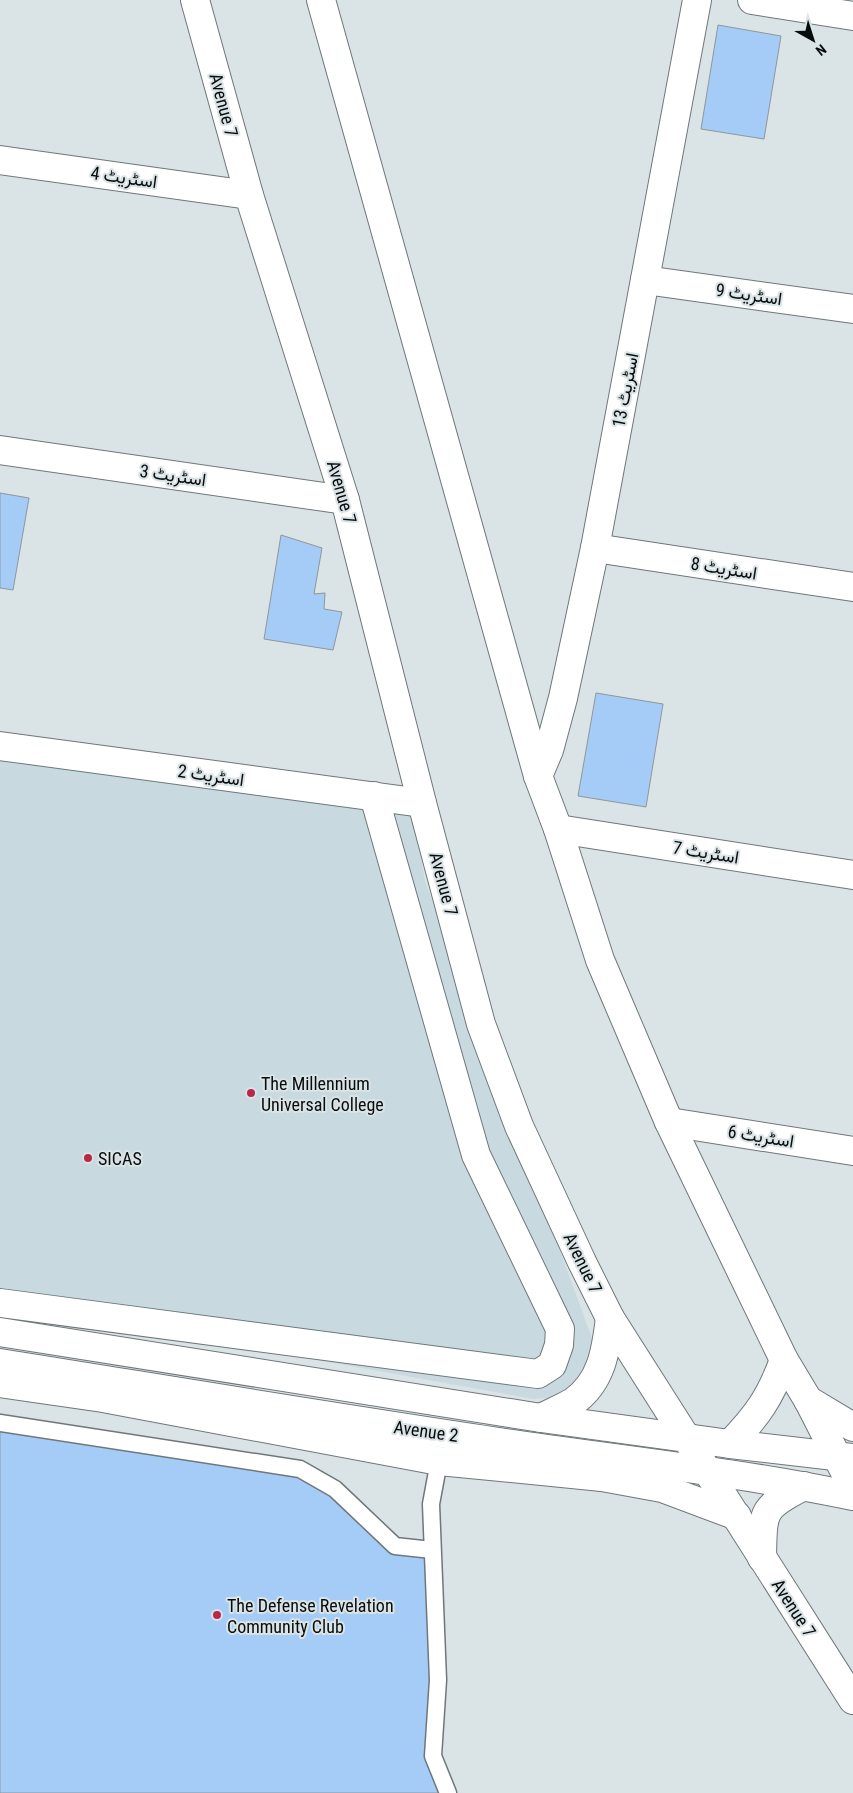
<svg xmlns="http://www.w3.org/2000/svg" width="853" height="1793" font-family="'Roboto Condensed',Vazirmatn,sans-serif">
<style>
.built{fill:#c8dae0}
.building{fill:#a5ccf6;stroke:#90969c}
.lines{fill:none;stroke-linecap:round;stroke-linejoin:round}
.service-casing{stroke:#6f777a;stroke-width:19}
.minor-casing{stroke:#6f777a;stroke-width:30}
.tertiary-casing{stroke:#6f777a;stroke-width:30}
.secondary-casing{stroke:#6f777a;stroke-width:30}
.service{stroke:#fff;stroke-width:16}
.minor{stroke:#fff;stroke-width:28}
.tertiary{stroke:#fff;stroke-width:28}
.secondary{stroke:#fff;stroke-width:28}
.poi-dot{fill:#b82648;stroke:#dae3e6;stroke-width:2}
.labels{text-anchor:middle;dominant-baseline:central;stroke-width:4;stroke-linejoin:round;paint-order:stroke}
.street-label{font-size:18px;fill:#090c0d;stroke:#dae3e6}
.poi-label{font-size:18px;fill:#090c0d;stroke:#dae3e6;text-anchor:start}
</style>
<rect width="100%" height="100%" fill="#dae3e6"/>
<path class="built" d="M0,756L253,794L414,815L425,881L597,1352L569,1396L533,1399L146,1329L0,1304Z"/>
<g class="building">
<path d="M718,25L781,36L764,139L701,129Z"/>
<path d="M0,493L29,498L13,590L0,588Z"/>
<path d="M281,535L322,548L314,594L325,593L324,609L342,612L333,650L264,639Z"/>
<path d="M596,693L663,704L646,807L578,796Z"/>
<path d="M0,1423L300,1469L380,1533L432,1550L433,1756L448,1793H0Z"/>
</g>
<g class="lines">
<defs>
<g id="service">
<path d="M0,1423L300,1469L335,1489L395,1546L432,1550"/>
<path d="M439,1461L431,1504L438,1680L433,1756L448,1793"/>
</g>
<g id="minor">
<path d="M752,0L853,16"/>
<path d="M0,160L249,195"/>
<path d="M645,280L853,309"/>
<path d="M0,450L345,500"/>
<path d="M595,548L853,587"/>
<path d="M0,746L422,803"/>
<path d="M538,776L549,750L563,698L595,548L697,0"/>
<path d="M558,829L853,875"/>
<path d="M669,1122L853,1151"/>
<path d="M0,1303L538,1374L552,1365L559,1345L560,1329L476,1155L374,796"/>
<path d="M0,1383L103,1398L439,1461L602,1477L606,1458"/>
<path d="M602,1477L662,1488L737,1516"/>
</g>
<g id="tertiary">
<path d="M808,1400L853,1427"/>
<path d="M541,1418C551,1413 564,1407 573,1402C602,1382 606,1350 610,1318"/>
<path d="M730,1444C757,1416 770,1398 784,1360"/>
<path d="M762,1558C763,1511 761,1508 804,1486"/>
</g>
<g id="secondary">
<path d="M195,0L249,195L345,500L422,803L481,1024L519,1126L582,1262L610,1318L853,1700"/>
<path d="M321,0L538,776L558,829L600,960L669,1122L784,1360L808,1400L853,1488"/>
<path d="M0,1332L541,1418L730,1444L852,1458"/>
<path d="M0,1363C169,1390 337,1418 506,1443C622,1460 738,1472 853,1496"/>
</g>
</defs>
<use href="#service" class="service-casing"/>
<use href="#minor" class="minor-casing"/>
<use href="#tertiary" class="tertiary-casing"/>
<use href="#secondary" class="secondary-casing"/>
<use href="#service" class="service"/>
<use href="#minor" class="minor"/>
<use href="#tertiary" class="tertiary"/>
<use href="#secondary" class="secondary"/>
</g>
<g class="poi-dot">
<circle cx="251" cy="1093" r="5"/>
<circle cx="88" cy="1158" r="5"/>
<circle cx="217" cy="1615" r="5"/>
</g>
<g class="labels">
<g class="street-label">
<text transform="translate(224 105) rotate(75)">Avenue 7</text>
<text transform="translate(124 177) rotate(8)">اسٹریٹ 4</text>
<text transform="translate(749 294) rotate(8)">اسٹریٹ 9</text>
<text transform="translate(625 390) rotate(-79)">اسٹریٹ 13</text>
<text transform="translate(173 475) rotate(8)">اسٹریٹ 3</text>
<text transform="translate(342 492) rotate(74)">Avenue 7</text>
<text transform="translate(724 568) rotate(9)">اسٹریٹ 8</text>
<text transform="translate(211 775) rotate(8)">اسٹریٹ 2</text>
<text transform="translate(706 852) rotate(9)">اسٹریٹ 7</text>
<text transform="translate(444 884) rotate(75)">Avenue 7</text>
<text transform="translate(761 1136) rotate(9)">اسٹریٹ 6</text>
<text transform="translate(583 1263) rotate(64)">Avenue 7</text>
<text transform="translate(426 1431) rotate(8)">Avenue 2</text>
<text transform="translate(794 1608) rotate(57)">Avenue 7</text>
</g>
<g class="poi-label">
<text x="261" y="1083">The Millennium<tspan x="261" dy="21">Universal College</tspan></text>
<text x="98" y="1158">SICAS</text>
<text x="227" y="1605">The Defense Revelation<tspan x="227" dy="21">Community Club</tspan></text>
</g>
</g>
<g transform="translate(813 40) rotate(141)" stroke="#dae3e6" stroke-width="4" paint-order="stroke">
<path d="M0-4L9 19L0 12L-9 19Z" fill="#090c0d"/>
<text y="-8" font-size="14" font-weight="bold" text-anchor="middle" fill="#090c0d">N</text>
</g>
</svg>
